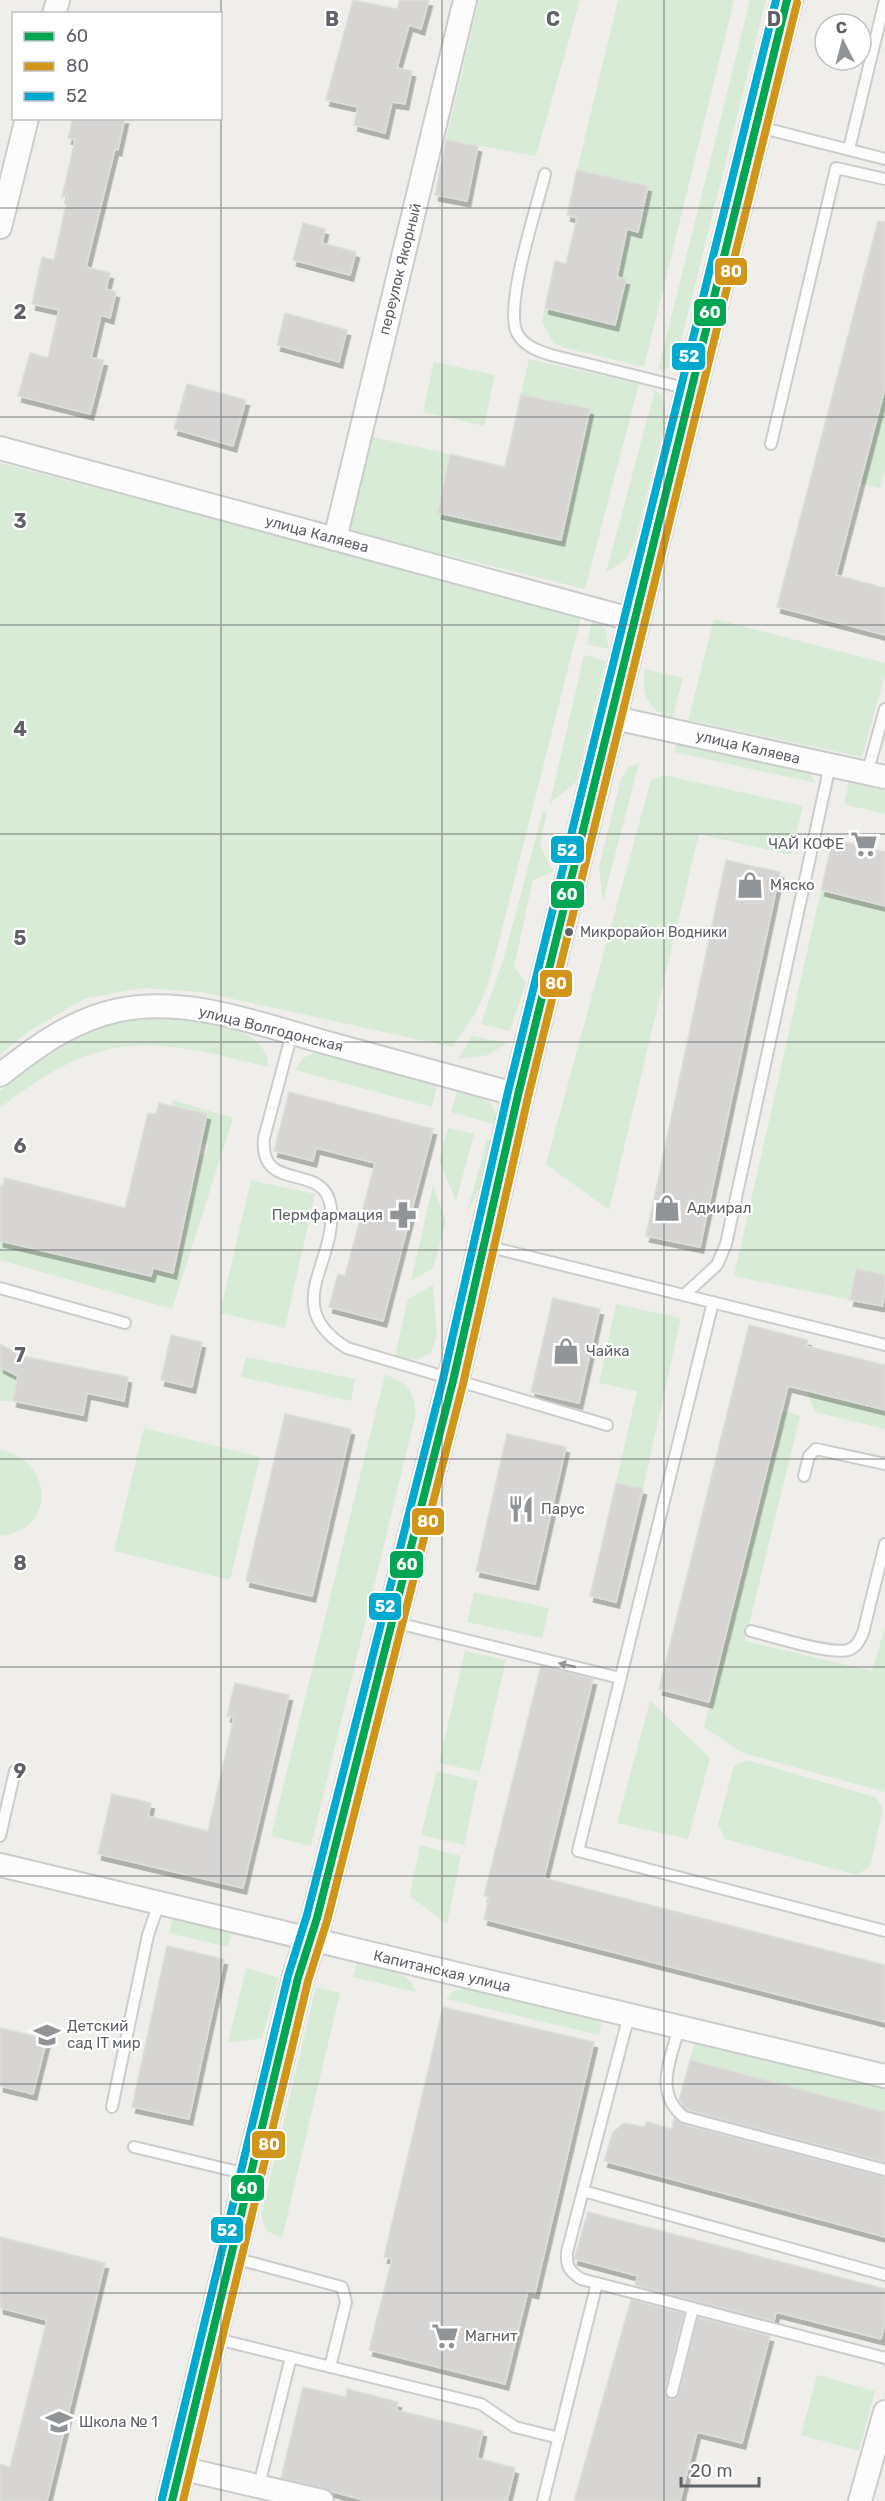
<svg xmlns="http://www.w3.org/2000/svg" width="885" height="2501" font-family="Rubik,sans-serif">
<style>
.green{fill:#d8ebd6}
.building{fill:#d6d5d3;stroke:#deddd9;stroke-width:1.5;filter:url(#shadow)}
.lines{fill:none;stroke-linecap:round;stroke-linejoin:round}
.lane-casing{stroke:#cbcccc;stroke-width:14}
.street-casing{stroke:#cbcccc;stroke-width:26}
.secondary-casing{stroke:#cacacb;stroke-width:34}
.lane{stroke:#fdfcfc;stroke-width:10}
.street{stroke:#fdfcfc;stroke-width:22}
.secondary{stroke:#fdfcfc;stroke-width:32}
.bus-1-casing{stroke:#fff;stroke-width:12}
.bus-2-casing{stroke:#fff;stroke-width:12}
.bus-3-casing{stroke:#fff;stroke-width:12}
.bus-1{stroke:#00a651;stroke-width:8}
.bus-2{stroke:#d1951a;stroke-width:8}
.bus-3{stroke:#00a9ce;stroke-width:8}
.oneway{fill:#96999c}
.grid{fill:none;stroke:#5f6368;stroke-width:1.5;stroke-opacity:0.55}
.bus-dot{fill:#5f6368;stroke:#fff;stroke-width:2}
.labels{text-anchor:middle;dominant-baseline:central;stroke-width:4.5;stroke-linejoin:round;paint-order:stroke}
.bus-label{font-size:14px;fill:#5f6368;stroke:#fff;text-anchor:start}
.street-label{font-size:15px;fill:#5f6368;stroke:#fff}
.poi-label{font-size:15px;fill:#5f6368;stroke:#fff;text-anchor:start}
.grid-label{font-size:20px;text-anchor:middle;font-weight:bold;fill:#5f6368;stroke:#fff;stroke-width:4.5;stroke-linejoin:round;paint-order:stroke}
.line-badge{stroke:#fff;stroke-width:2}
.badge-label{font-size:16px;text-anchor:middle;font-weight:bold;fill:#fff}
</style>
<defs>
<filter id="shadow"><feDropShadow dx="3.5" dy="6" stdDeviation="0" flood-color="#0004"/></filter>
</defs>
<rect width="100%" height="100%" fill="#efeeea"/>
<g class="green">
<path d="M479,0H580L536,156L446,140Z"/>
<path d="M618,0H734L644,367L565,348L554,343L542,322L545,308L615,324L625,280L617,277L627,229L638,231L648,186L577,170Z"/>
<path d="M750,0H766L676,361L668,368L658,370Z"/>
<path d="M529,359L639,384L585,589L345,530L368,436L450,454L438,513L561,539L590,409L521,395Z"/>
<path d="M434,362L495,375L484,426L423,412Z"/>
<path d="M655,390L662,396L666,417L635,542L626,559L606,573Z"/>
<path d="M885,390V470L880,488L861,484Z"/>
<path d="M0,463L582,613L487,988L475,1014L452,1047L201,992L142,988L84,999L29,1031L0,1054Z"/>
<path d="M593,616L606,630L609,649L587,644Z"/>
<path d="M714,619L885,663V675L862,757L688,720Z"/>
<path d="M584,655L606,661L576,782L550,803Z"/>
<path d="M645,669L683,678L672,719C649,711 640,693 645,669Z"/>
<path d="M677,741L808,771L816,783L674,752Z"/>
<path d="M639,763L603,901L599,867L621,779L629,767Z"/>
<path d="M663,775L803,806L791,855L699,834L609,1210L546,1164L651,780Z"/>
<path d="M849,783L885,791V814L844,804Z"/>
<path d="M543,811L547,812L540,844L553,872L533,880L514,967L526,983L510,1031L481,1024L504,957Z"/>
<path d="M821,890L885,906V1275L856,1269L850,1300L734,1276Z"/>
<path d="M146,1017C179,1017 270,1022 268,1067C148,1037 103,1028 0,1108V1091C45,1056 88,1024 146,1017Z"/>
<path d="M472,1036L507,1043L488,1055L458,1059Z"/>
<path d="M317,1052L437,1085L432,1107L295,1070L303,1058Z"/>
<path d="M458,1088C479,1094 497,1100 498,1125L451,1112Z"/>
<path d="M173,1100L233,1118L172,1309L0,1260V1241L151,1276L153,1268L172,1273L200,1154L206,1155L208,1145L200,1143L172,1106Z"/>
<path d="M448,1128L474,1134L456,1201L439,1160Z"/>
<path d="M487,1139L495,1141L478,1191L467,1213Z"/>
<path d="M251,1180L315,1194L285,1328L220,1313Z"/>
<path d="M433,1185L446,1222L433,1268L411,1281Z"/>
<path d="M433,1285L437,1334L431,1353L415,1360L395,1356L408,1299Z"/>
<path d="M616,1304L681,1318L643,1489L616,1483L637,1391L599,1383Z"/>
<path d="M246,1357L355,1379L351,1401L241,1377Z"/>
<path d="M0,1367L18,1376L13,1401H0Z"/>
<path d="M385,1375C407,1382 417,1394 415,1417L311,1846L271,1836Z"/>
<path d="M806,1390L885,1410V1429L815,1412Z"/>
<path d="M781,1410L800,1416L745,1641L872,1671L885,1627V1792L743,1753L704,1727Z"/>
<path d="M144,1428L260,1457L230,1580L114,1551Z"/>
<path d="M0,1450C54,1461 57,1530 0,1536Z"/>
<path d="M474,1592L549,1608L542,1638L467,1622Z"/>
<path d="M465,1651L506,1660L480,1772L439,1763Z"/>
<path d="M650,1701L710,1758L688,1839L617,1823Z"/>
<path d="M747,1760L875,1797L883,1809L870,1866L857,1875L725,1839L718,1824L734,1766Z"/>
<path d="M437,1771L478,1781L464,1845L421,1835Z"/>
<path d="M420,1845L461,1856L447,1924L410,1896Z"/>
<path d="M173,1918L232,1932L228,1947L169,1933Z"/>
<path d="M357,1963C376,1968 410,1969 416,1992L353,1977Z"/>
<path d="M246,1968L279,1978L262,2038L228,2043Z"/>
<path d="M316,1987L340,1993L282,2238L267,2231L261,2216Z"/>
<path d="M465,1988L602,2021L599,2035L446,1999L453,1991Z"/>
<path d="M697,2036L885,2082V2112L690,2060Z"/>
<path d="M817,2375L875,2391L859,2451L801,2435Z"/>
</g>
<g class="building">
<path d="M353,0L397,9L400,0H429L421,29L409,25L397,68L412,71L405,104L392,102L385,133L354,125L358,107L326,100Z"/>
<path d="M73,118H125L118,150L115,149L86,267L110,273L106,289L116,292L110,318L101,315L91,358L104,360L90,414L18,396L30,353L48,358L59,310L32,304L42,257L54,260L68,196L62,197L75,140L68,138Z"/>
<path d="M446,140L478,146L467,201L435,195Z"/>
<path d="M577,170L648,186L638,232L627,229L617,277L626,279L615,325L545,308L555,261L566,264L577,218L567,215Z"/>
<path d="M878,221L885,222V388L836,575L885,588V635L777,607Z"/>
<path d="M303,223L325,229L322,243L356,252L350,275L293,260Z"/>
<path d="M285,313L347,330L339,362L277,345Z"/>
<path d="M187,384L246,400L233,446L174,429Z"/>
<path d="M521,395L590,409L561,540L438,513L450,454L505,467Z"/>
<path d="M833,839L885,852V906L821,890Z"/>
<path d="M726,860L780,872L700,1247L646,1236Z"/>
<path d="M289,1092L433,1129L383,1321L329,1307L338,1274L345,1276L375,1163L316,1148L313,1161L274,1151Z"/>
<path d="M159,1103L207,1114L173,1273L153,1268L151,1276L0,1241V1185L3,1186L5,1178L125,1208L148,1113L156,1114Z"/>
<path d="M856,1269L885,1275L883,1306L850,1300Z"/>
<path d="M553,1298L600,1309L579,1403L531,1392Z"/>
<path d="M749,1325L808,1340L806,1346L885,1365V1410L788,1386L709,1702L659,1689Z"/>
<path d="M171,1335L202,1342L192,1387L161,1380Z"/>
<path d="M0,1344L22,1356L128,1377L124,1401L87,1393L83,1415L13,1401L18,1376L0,1367Z"/>
<path d="M285,1414L351,1429L312,1596L246,1581Z"/>
<path d="M507,1434L566,1447L535,1584L476,1571Z"/>
<path d="M616,1483L643,1489L616,1602L590,1596Z"/>
<path d="M541,1666L593,1679L544,1878L885,1965V2022L484,1919L489,1897L484,1896Z"/>
<path d="M235,1683L289,1695L243,1888L98,1854L112,1794L151,1803L148,1816L208,1831L234,1717L227,1716Z"/>
<path d="M167,1946L224,1959L189,2119L132,2107Z"/>
<path d="M443,2007L594,2042L535,2293L528,2291L505,2384L369,2350L392,2259L384,2257Z"/>
<path d="M0,2028L47,2039L33,2094L0,2086Z"/>
<path d="M690,2060L885,2112V2162L688,2110L679,2100Z"/>
<path d="M674,2118L682,2124L885,2177V2237L604,2161L613,2132L624,2123L644,2127L647,2122L672,2129Z"/>
<path d="M588,2212L885,2289V2322L881,2339L776,2312L774,2321L635,2285L638,2276L574,2259Z"/>
<path d="M0,2237L105,2263L47,2501H0V2464L10,2467L47,2320L0,2308Z"/>
<path d="M631,2300L684,2313L665,2390L670,2399H675L679,2394L698,2317L770,2336L742,2443L697,2432L680,2501H574Z"/>
<path d="M303,2387L346,2397L347,2389L398,2402L396,2410L483,2431L477,2458L515,2468L507,2501H367L281,2478Z"/>
</g>
<g class="lines">
<defs>
<g id="lane">
<path d="M759,127L885,159"/>
<path d="M849,149L885,0"/>
<path d="M545,174C537,207 504,305 517,333C524,346 538,351 551,355L689,389"/>
<path d="M771,444L836,168L885,179"/>
<path d="M867,774L885,709"/>
<path d="M292,1033L264,1138C259,1196 325,1159 331,1208C337,1264 279,1306 347,1348L607,1425"/>
<path d="M486,1246L885,1345"/>
<path d="M0,1288L125,1323"/>
<path d="M684,1295L717,1265L726,1244L830,765"/>
<path d="M713,1302L578,1851L885,1931"/>
<path d="M804,1476L809,1456L816,1449L885,1464"/>
<path d="M393,1622L620,1678"/>
<path d="M751,1631C771,1636 830,1655 848,1650C857,1647 859,1641 863,1633L885,1544"/>
<path d="M0,1836L15,1771"/>
<path d="M629,2015L567,2252C566,2266 569,2271 581,2279L885,2358"/>
<path d="M679,2027C671,2060 653,2092 684,2117L885,2170"/>
<path d="M112,2107L148,1935L159,1903"/>
<path d="M134,2147L247,2174"/>
<path d="M583,2191L885,2275"/>
<path d="M234,2258L342,2287L346,2302L330,2367"/>
<path d="M213,2338L481,2404L515,2427L559,2438"/>
<path d="M672,2392L693,2308"/>
<path d="M259,2485L291,2357"/>
<path d="M543,2501L597,2283"/>
</g>
<g id="street">
<path d="M54,14L58,0"/>
<path d="M0,227L27,118"/>
<path d="M0,448L634,620"/>
<path d="M335,539L465,0"/>
<path d="M610,717L885,777"/>
<path d="M0,1075C37,1046 72,1020 119,1010C187,996 259,1024 324,1042C389,1060 453,1077 518,1095"/>
<path d="M0,1865L885,2076"/>
<path d="M180,2468L322,2501"/>
<path d="M860,2501L885,2412"/>
</g>
<path id="secondary" d="M172,2501L298,1978L317,1918L453,1381L518,1095L787,0"/>
</defs>
<use href="#lane" class="lane-casing"/>
<use href="#street" class="street-casing"/>
<use href="#secondary" class="secondary-casing"/>
<use href="#lane" class="lane"/>
<use href="#street" class="street"/>
<use href="#secondary" class="secondary"/>
<defs>
<path id="bus-1" d="M172,2501L298,1978L317,1918L453,1381L518,1095L787,0"/>
<path id="bus-2" d="M183,2501L308,1981L327,1921L463,1384L528,1097L797,3"/>
<path id="bus-3" d="M162,2499L288,1976L307,1915L443,1379L508,1092L776,0"/>
</defs>
<use href="#bus-1" class="bus-1-casing"/>
<use href="#bus-2" class="bus-2-casing"/>
<use href="#bus-3" class="bus-3-casing"/>
<use href="#bus-1" class="bus-1"/>
<use href="#bus-2" class="bus-2"/>
<use href="#bus-3" class="bus-3"/>
</g>
<defs><path id="oneway-solid" d="M-6-.8H1V-3.2L6.5 0L1 3.2V.8H-6Z" transform="scale(1.5)"/></defs>
<use class="oneway" href="#oneway-solid" transform="translate(567 1665) rotate(-167)"/>
<path class="grid" d="M221,0V2501M442,0V2501M664,0V2501M0,208H885M0,417H885M0,625H885M0,834H885M0,1042H885M0,1250H885M0,1459H885M0,1667H885M0,1876H885M0,2084H885M0,2293H885"/>
<defs>
<symbol id="supermarket-bare" viewBox="-9 -9 18 18"><path d="M-6-5.5h2.5l.6 2H6L4.5 2H-2.5L-4.4-4H-6ZM-1.5 3.2a1.3 1.3 0 1 0 .1 0ZM3 3.2a1.3 1.3 0 1 0 .1 0Z" fill="#919496" stroke="#fff" stroke-width="2.5" paint-order="stroke"/></symbol>
<symbol id="shop-bare" viewBox="-9 -9 18 18"><path d="M-5-2.5h2.3a2.7 3.5 0 0 1 5.4 0H5L5.5 6h-11ZM-1.5-2.5h3a1.5 2.3 0 0 0-3 0Z" fill="#919496" stroke="#fff" stroke-width="2.5" paint-order="stroke"/></symbol>
<symbol id="pharmacy-bare" viewBox="-9 -9 18 18"><path d="M-2-6h4v4h4v4h-4v4h-4v-4h-4v-4h4Z" fill="#919496" stroke="#fff" stroke-width="2.5" paint-order="stroke"/></symbol>
<symbol id="restaurant-bare" viewBox="-9 -9 18 18"><path d="M-5-6h1v4h1v-4h1v4h1v-4h1v5L-1.5 .5V6h-2V.5L-5-1ZM5-6V6H3V1.5H1.5Q1.5-4 5-6Z" fill="#919496" stroke="#fff" stroke-width="2.5" paint-order="stroke"/></symbol>
<symbol id="school-bare" viewBox="-9 -9 18 18"><path d="M0-5L7-2L0 1L-7-2ZM-4 1L0 2.5L4 1V4Q0 6-4 4Z" fill="#919496" stroke="#fff" stroke-width="2.5" paint-order="stroke"/></symbol>
</defs>
<g fill-rule="evenodd">
<use href="#supermarket-bare" x="845" y="825" width="38" height="38"/>
<use href="#shop-bare" x="731" y="866" width="38" height="38"/>
<use href="#shop-bare" x="648" y="1189" width="38" height="38"/>
<use href="#pharmacy-bare" x="384" y="1196" width="38" height="38"/>
<use href="#shop-bare" x="547" y="1332" width="38" height="38"/>
<use href="#restaurant-bare" x="502" y="1490" width="38" height="38"/>
<use href="#school-bare" x="28" y="2016" width="38" height="38"/>
<use href="#supermarket-bare" x="426" y="2317" width="38" height="38"/>
<use href="#school-bare" x="40" y="2403" width="38" height="38"/>
</g>
<circle class="bus-dot" cx="569" cy="932" r="5"/>
<g class="labels">
<g class="bus-label">
<text x="580" y="932">Микрорайон Водники</text>
</g>
<g class="street-label">
<text transform="translate(400 269) rotate(-76)">переулок Якорный</text>
<text transform="translate(317 534) rotate(15)">улица Каляева</text>
<text transform="translate(748 747) rotate(13)">улица Каляева</text>
<text transform="translate(271 1029) rotate(14)">улица Волгодонская</text>
<text transform="translate(442 1971) rotate(13)">Капитанская улица</text>
</g>
<g class="poi-label">
<text x="844" y="844" text-anchor="end">ЧАЙ КОФЕ</text>
<text x="770" y="885">Мяско</text>
<text x="687" y="1208">Адмирал</text>
<text x="383" y="1215" text-anchor="end">Пермфармация</text>
<text x="586" y="1351">Чайка</text>
<text x="541" y="1509">Парус</text>
<text x="67" y="2026">Детский<tspan x="67" dy="17">сад IT мир</tspan></text>
<text x="465" y="2336">Магнит</text>
<text x="79" y="2422">Школа № 1</text>
</g>
</g>
<g class="grid-label">
<text x="332" y="26">B</text>
<text x="553" y="26">C</text>
<text x="774" y="26">D</text>
<text x="20" y="319">2</text>
<text x="20" y="528">3</text>
<text x="20" y="736">4</text>
<text x="20" y="945">5</text>
<text x="20" y="1153">6</text>
<text x="20" y="1362">7</text>
<text x="20" y="1570">8</text>
<text x="20" y="1778">9</text>
</g>
<g class="line-badge">
<rect x="714" y="257" width="34" height="29" rx="6" fill="#d1951a"/>
<rect x="693" y="298" width="34" height="29" rx="6" fill="#00a651"/>
<rect x="671" y="342" width="35" height="29" rx="6" fill="#00a9ce"/>
<rect x="550" y="835" width="35" height="29" rx="6" fill="#00a9ce"/>
<rect x="550" y="880" width="35" height="29" rx="6" fill="#00a651"/>
<rect x="539" y="969" width="34" height="29" rx="6" fill="#d1951a"/>
<rect x="411" y="1507" width="34" height="29" rx="6" fill="#d1951a"/>
<rect x="389" y="1550" width="35" height="29" rx="6" fill="#00a651"/>
<rect x="368" y="1592" width="34" height="29" rx="6" fill="#00a9ce"/>
<rect x="251" y="2130" width="35" height="29" rx="6" fill="#d1951a"/>
<rect x="230" y="2174" width="35" height="28" rx="6" fill="#00a651"/>
<rect x="210" y="2216" width="34" height="28" rx="6" fill="#00a9ce"/>
</g>
<g class="badge-label">
<text x="731" y="277">80</text>
<text x="710" y="318">60</text>
<text x="689" y="362">52</text>
<text x="567" y="856">52</text>
<text x="567" y="900">60</text>
<text x="556" y="989">80</text>
<text x="428" y="1527">80</text>
<text x="407" y="1570">60</text>
<text x="385" y="1612">52</text>
<text x="269" y="2150">80</text>
<text x="247" y="2194">60</text>
<text x="227" y="2236">52</text>
</g>
<rect x="12" y="12" width="210" height="108" fill="#ffffff" stroke="#bfc1c3" stroke-width="1.5"/>
<rect x="24" y="32" width="30" height="9" fill="#00a651" stroke="#bfc1c3" stroke-width="1.5"/>
<text x="66" y="42" font-size="18" fill="#5f6368">60</text>
<rect x="24" y="62" width="30" height="9" fill="#d1951a" stroke="#bfc1c3" stroke-width="1.5"/>
<text x="66" y="72" font-size="18" fill="#5f6368">80</text>
<rect x="24" y="92" width="30" height="9" fill="#00a9ce" stroke="#bfc1c3" stroke-width="1.5"/>
<text x="66" y="102" font-size="18" fill="#5f6368">52</text>
<g transform="translate(843 42) rotate(354)"><circle r="28" fill="#ffffff" stroke="#bfc1c3" stroke-width="1.5"/>
<path d="M0-4.5L10 22L0 15L-10 22Z" fill="#919496"/>
<text y="-9" font-size="16" font-weight="bold" text-anchor="middle" fill="#5f6368">С</text>
</g>
<path d="M681 2477v9h78v-9" fill="none" stroke="#5f6368" stroke-width="3"/>
<text x="690" y="2477" font-size="18" fill="#5f6368" stroke="#ffffff" stroke-width="4.5" paint-order="stroke">20 m</text>
</svg>
